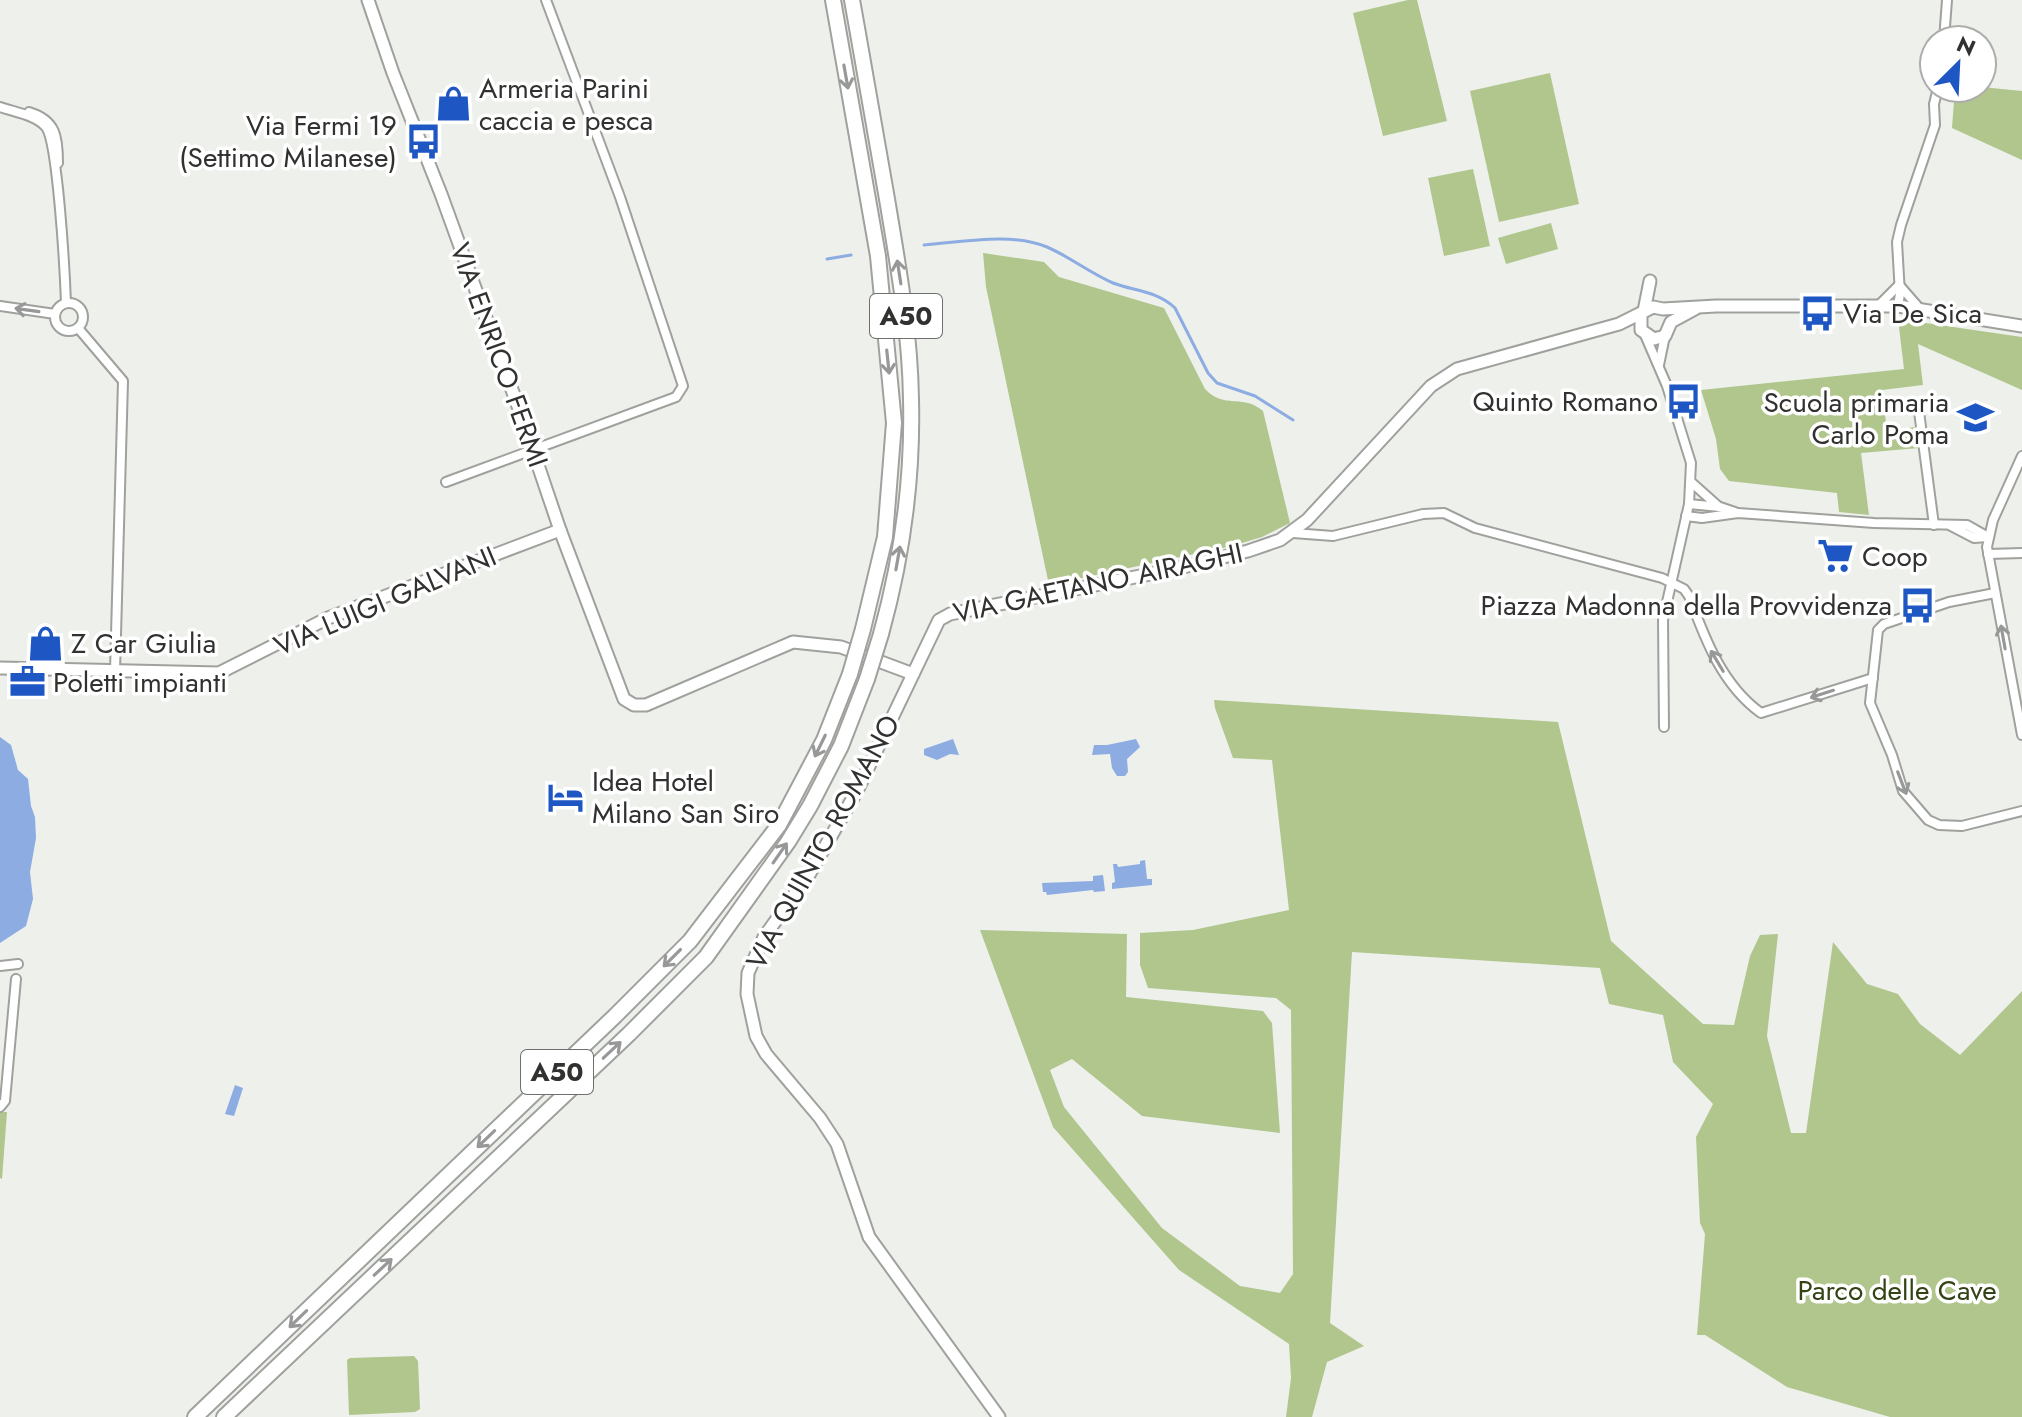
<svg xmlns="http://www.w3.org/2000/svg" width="2022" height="1417" font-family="Jost,sans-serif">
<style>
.green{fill:#b0c68d}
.water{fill:#8dace2}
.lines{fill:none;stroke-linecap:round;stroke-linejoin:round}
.stream{stroke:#8dace2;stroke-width:3}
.street-casing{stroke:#9fa19d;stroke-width:12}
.secondary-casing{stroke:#9fa19d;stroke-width:15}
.highway-casing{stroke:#9fa19d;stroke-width:18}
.street{stroke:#fff;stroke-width:8}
.secondary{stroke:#fff;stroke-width:11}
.highway{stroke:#fff;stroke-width:14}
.highway-bridge-casing{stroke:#9fa19d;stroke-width:18;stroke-linecap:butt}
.highway-bridge{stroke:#fff;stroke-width:14}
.oneway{stroke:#989898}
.labels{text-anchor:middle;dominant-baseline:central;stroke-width:7;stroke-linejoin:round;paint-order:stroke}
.shield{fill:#fff;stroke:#6f706e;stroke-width:2}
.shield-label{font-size:26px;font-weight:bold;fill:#313230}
.poi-label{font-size:28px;fill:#313230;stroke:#fff;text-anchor:start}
.street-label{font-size:28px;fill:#313230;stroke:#fff}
.park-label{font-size:28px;fill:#344316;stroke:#fff}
</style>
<rect width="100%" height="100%" fill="#eef0ec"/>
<g class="green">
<path d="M1408,0H1417L1447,121L1383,136L1353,13Z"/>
<path d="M1550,73L1579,204L1499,222L1470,91Z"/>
<path d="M1982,87L2022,91V160L1952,128L1955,88Z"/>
<path d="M1473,169L1490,246L1444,256L1428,178Z"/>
<path d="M1551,223L1558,249L1506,264L1498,238Z"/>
<path d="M983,253L1044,262L1059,277L1164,308L1205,389C1225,410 1242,393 1263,411L1290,523L1262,537L1232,546L1049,585L986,287Z"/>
<path d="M1898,319L2022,337V390L1918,344L1923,385L1882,390L1887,431L1915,427L1919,448L1861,453L1869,515L1839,512L1837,493L1729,481L1720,469L1716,439L1701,390L1904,369Z"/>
<path d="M1214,700L1558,722L1611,941L1703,1024L1734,1025L1750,956L1760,935L1778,934L1767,1036L1791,1133H1806L1833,942L1867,984L1898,994L1920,1024L1960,1055L2022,991V1417H1890L1787,1387L1705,1335H1697L1705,1234L1700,1223L1696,1137L1713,1104L1673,1062L1663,1015L1609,1004L1600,968L1352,952L1330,1323L1364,1346L1327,1362L1312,1417H1286L1291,1378L1289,1344L1179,1270L1053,1127L980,930L1127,934L1126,997L1263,1011L1272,1023L1280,1133L1142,1116L1072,1059L1050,1070L1064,1107L1162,1228L1240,1286L1280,1293L1293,1274L1291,1010L1276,998L1148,988L1140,965V933L1193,930L1289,910L1272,760L1233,758L1215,708Z"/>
<path d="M0,1112H7L2,1179L0,1178Z"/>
<path d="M414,1356L418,1361L420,1409L415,1412L349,1415L347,1360L350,1358Z"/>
</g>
<g class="water">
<path d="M0,737L11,745L18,770L28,779L31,806L35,817L36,838L30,872L33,899L26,926L0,943Z"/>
<path d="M953,739L959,755L950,754L937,760L924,755V749Z"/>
<path d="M1136,739L1140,747L1127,759L1128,772L1125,776H1117L1112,768L1110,754L1092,755L1094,745H1107Z"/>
<path d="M1145,860L1147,879H1152V885L1112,889V883L1115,882L1113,864H1117L1118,867L1140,864V861Z"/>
<path d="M1103,875L1105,891L1094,892L1093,890L1047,895L1046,892H1043L1042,883L1093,881V876Z"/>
<path d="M235,1085L243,1088L234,1116L225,1114Z"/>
</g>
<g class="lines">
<g class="stream">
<path d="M924,245C963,242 1011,232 1047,247C1070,257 1090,273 1113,283C1134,291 1158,291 1175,308L1208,373L1217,383L1255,396L1293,420"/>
<path d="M827,259L851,255"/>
</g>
<defs>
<g id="street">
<path d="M1944,40L1947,0"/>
<path d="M0,107C14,112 35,115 45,126C58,139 65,276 66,303"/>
<path d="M29,112C56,120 58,137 58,163"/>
<path d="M1900,286L1920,309"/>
<circle cx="69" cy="317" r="14"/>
<path d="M0,306L55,314"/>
<path d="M1878,306L1899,285"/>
<path d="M1898,306L1900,294L1897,242L1901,225L1935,125L1934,104L1938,88"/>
<path d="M78,328L123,381L115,671"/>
<path d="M1645,335L1667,386L1691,463L1689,504L1663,620L1664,727"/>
<path d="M1659,365L1665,336"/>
<path d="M1890,407L1918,404L1934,525"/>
<path d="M2022,456L1993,520L1987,547L2022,735"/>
<path d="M446,482L676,397L683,386L620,197L546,0"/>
<path d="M1691,482L1719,507"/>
<path d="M1689,504L1720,507L1735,512"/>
<path d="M1686,516L1702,518L1738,513L1874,523L1967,525L1988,537"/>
<path d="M1951,526L1974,538L1988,537"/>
<path d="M1293,533L1333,536L1423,514L1444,513L1475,528L1662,578L1684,589L1689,596C1705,639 1722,685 1761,713L1873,678"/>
<path d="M1988,554L2022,553"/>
<path d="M1995,593L1949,602L1884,624L1878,630L1870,703L1892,755L1903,791L1928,820L1939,825L1962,826L2022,811"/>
<path d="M0,966L18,964"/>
<path d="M0,1107L5,1101L16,979"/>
</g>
<g id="secondary">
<path d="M368,0L393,73L441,194L519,409L560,530L624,699L634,705H646L793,642L841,647L913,674"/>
<path d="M1644,311L1650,281"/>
<path d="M1641,315V330L1654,339L1665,336L1671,322L1695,309"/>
<path d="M0,668L219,673L328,618L560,530"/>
<path d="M999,1417L869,1237L837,1144L820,1118L766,1054L756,1036L747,994L748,973L764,937L810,873L858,789L939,620L950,614L1175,569L1248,551L1280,540L1307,520L1431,386L1457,369L1619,324L1653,307L1663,309L1716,306H1898L2022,326"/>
</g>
<g id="highway">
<path d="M833,0L878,256L894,423L885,537L863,629"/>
<path d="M852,0C864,66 875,132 887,199C898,265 910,331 911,399C913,478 902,558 881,634"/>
<path d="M195,1417L615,1016L690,941L779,825L824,740L850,674"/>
<path d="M224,1417L629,1034L706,957L788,842L810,806L841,746L867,679"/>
</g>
</defs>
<use href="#street" class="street-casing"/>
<use href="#secondary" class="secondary-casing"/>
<use href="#highway" class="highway-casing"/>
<use href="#street" class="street"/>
<use href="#secondary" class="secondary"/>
<use href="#highway" class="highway"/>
<defs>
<g id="highway-bridge">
<path d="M850,674L863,629"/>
<path d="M867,679L881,634"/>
</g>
</defs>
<use href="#highway-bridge" class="highway-bridge-casing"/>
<use href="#highway-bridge" class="highway-bridge"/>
</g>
<defs><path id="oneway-shaft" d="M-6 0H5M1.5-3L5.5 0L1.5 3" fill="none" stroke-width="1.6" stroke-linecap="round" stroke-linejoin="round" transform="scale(2)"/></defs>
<g class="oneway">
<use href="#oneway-shaft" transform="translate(846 77) rotate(80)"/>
<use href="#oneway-shaft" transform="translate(899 272) rotate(-99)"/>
<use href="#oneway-shaft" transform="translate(27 310) rotate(-172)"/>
<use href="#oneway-shaft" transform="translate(888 362) rotate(84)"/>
<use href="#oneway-shaft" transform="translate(898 558) rotate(-80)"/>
<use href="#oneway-shaft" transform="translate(2003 637) rotate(-100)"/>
<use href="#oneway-shaft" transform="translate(1717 661) rotate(-121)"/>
<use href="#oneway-shaft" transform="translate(1822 694) rotate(162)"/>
<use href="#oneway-shaft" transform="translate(820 746) rotate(116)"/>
<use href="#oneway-shaft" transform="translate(1902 783) rotate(69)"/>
<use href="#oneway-shaft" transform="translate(780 853) rotate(-55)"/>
<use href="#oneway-shaft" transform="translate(672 958) rotate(135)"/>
<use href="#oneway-shaft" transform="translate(612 1050) rotate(-43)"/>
<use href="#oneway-shaft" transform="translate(486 1139) rotate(136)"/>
<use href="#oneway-shaft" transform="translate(383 1267) rotate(-43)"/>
<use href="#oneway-shaft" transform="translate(298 1319) rotate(136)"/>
</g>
<defs>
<symbol id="shop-bare" viewBox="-9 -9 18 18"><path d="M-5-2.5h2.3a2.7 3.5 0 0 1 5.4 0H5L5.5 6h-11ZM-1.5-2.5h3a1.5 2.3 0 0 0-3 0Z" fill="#1e57c3" stroke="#fff" stroke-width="2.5" paint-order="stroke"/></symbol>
<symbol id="bus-bare" viewBox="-9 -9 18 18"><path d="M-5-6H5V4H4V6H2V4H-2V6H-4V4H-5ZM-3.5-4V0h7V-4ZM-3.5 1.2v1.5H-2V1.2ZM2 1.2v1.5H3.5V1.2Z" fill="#1e57c3" stroke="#fff" stroke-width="2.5" paint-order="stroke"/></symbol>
<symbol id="school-bare" viewBox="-9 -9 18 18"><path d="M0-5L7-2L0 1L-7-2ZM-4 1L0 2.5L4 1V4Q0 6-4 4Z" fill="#1e57c3" stroke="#fff" stroke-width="2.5" paint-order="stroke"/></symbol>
<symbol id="supermarket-bare" viewBox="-9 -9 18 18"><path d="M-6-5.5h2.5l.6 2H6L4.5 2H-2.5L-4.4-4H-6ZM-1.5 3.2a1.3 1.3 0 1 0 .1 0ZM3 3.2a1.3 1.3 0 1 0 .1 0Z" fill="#1e57c3" stroke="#fff" stroke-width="2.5" paint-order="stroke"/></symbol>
<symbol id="office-bare" viewBox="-9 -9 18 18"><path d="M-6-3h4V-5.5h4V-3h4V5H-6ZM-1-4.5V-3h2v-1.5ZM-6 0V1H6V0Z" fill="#1e57c3" stroke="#fff" stroke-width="2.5" paint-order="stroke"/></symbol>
<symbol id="hotel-bare" viewBox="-9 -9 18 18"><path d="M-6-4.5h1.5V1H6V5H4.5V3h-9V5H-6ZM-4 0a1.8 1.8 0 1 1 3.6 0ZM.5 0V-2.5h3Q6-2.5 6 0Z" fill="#1e57c3" stroke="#fff" stroke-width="2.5" paint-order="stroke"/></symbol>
</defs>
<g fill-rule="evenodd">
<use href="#shop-bare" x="428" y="78" width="51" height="51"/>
<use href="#bus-bare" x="398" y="116" width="51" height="51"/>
<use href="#bus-bare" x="1792" y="288" width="51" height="51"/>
<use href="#bus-bare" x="1658" y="376" width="51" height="51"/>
<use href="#school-bare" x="1950" y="392" width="51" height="51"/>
<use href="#supermarket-bare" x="1810" y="530" width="51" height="51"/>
<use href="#bus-bare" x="1892" y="580" width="51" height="51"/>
<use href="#shop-bare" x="20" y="618" width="51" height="51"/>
<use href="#office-bare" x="2" y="656" width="51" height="51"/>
<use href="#hotel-bare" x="540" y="772" width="51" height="51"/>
</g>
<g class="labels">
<g class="shield">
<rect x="870" y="294" width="72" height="44" rx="6"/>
<rect x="521" y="1050" width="72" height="44" rx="6"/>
</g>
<g class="shield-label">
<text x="906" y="316">A50</text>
<text x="557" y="1072">A50</text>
</g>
<g class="poi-label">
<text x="479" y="88">Armeria Parini<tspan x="479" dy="32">caccia e pesca</tspan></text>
<text x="397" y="125" text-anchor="end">Via Fermi 19<tspan x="397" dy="32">(Settimo Milanese)</tspan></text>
<text x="1843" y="313">Via De Sica</text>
<text x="1658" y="401" text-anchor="end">Quinto Romano</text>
<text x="1949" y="402" text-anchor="end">Scuola primaria<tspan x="1949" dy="32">Carlo Poma</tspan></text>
<text x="1862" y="556">Coop</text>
<text x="1892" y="605" text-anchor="end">Piazza Madonna della Provvidenza</text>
<text x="71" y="643">Z Car Giulia</text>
<text x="53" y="682">Poletti impianti</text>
<text x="592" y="781">Idea Hotel<tspan x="592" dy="32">Milano San Siro</tspan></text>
</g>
<g class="street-label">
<text transform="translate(499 355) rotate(70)">VIA ENRICO FERMI</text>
<text transform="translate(1098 583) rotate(-12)">VIA GAETANO AIRAGHI</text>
<text transform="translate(385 601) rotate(-23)">VIA LUIGI GALVANI</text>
<text transform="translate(823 842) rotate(-61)">VIA QUINTO ROMANO</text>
</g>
<g class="park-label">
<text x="1897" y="1290">Parco delle Cave</text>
</g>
</g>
<g transform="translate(1958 64) rotate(24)"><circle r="38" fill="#ffffff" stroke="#adadac" stroke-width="2"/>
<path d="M0-6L14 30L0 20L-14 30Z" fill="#1e57c3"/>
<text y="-12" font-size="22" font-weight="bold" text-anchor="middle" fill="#313230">N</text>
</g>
</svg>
